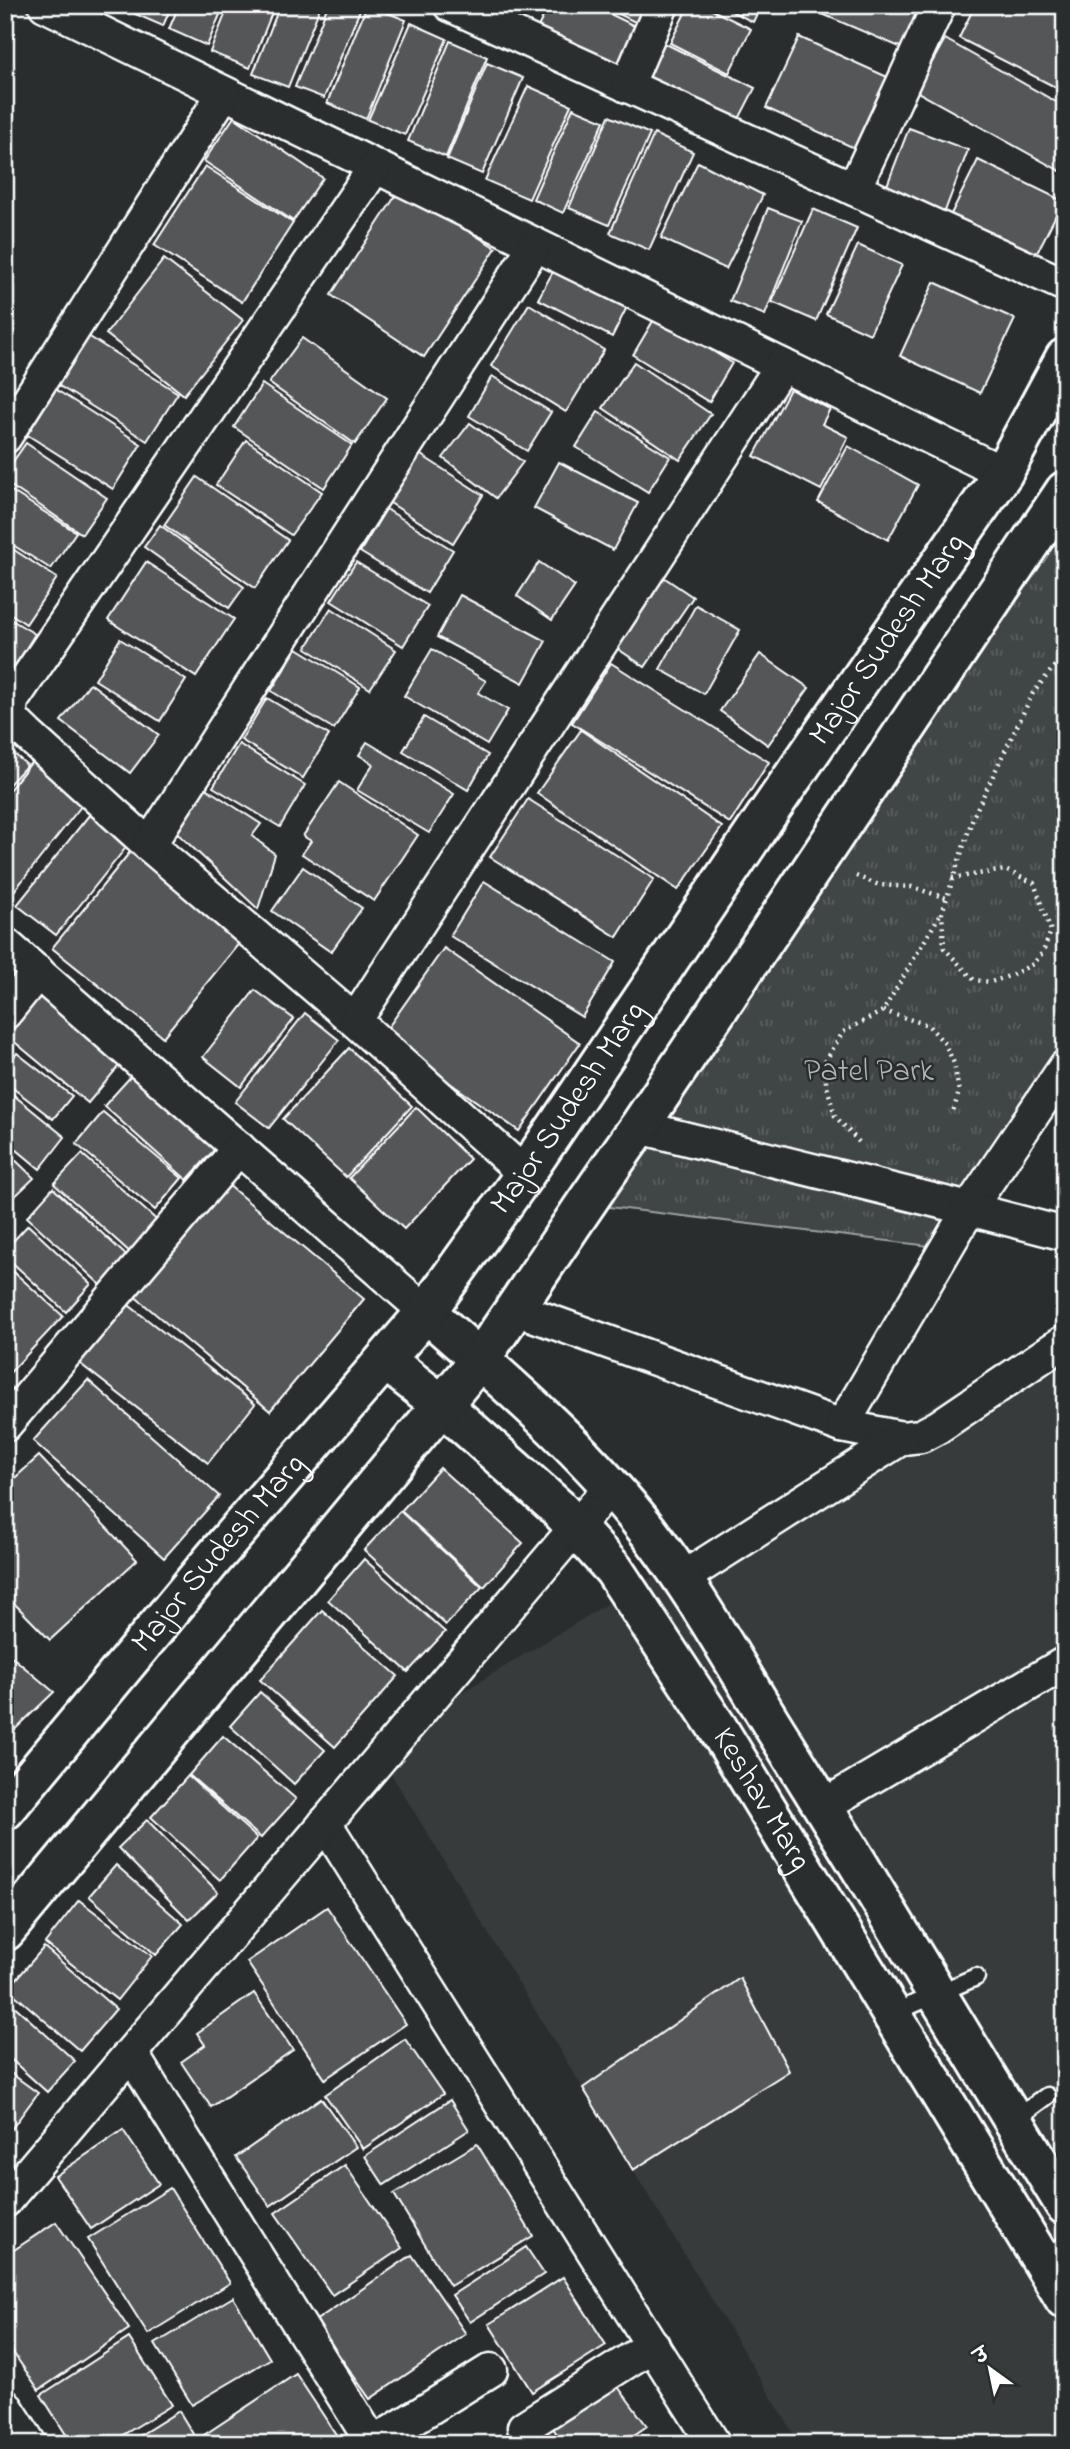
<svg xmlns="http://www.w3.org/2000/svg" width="1070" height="2449" font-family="'Indie Flower','Playpen Sans Deva',sans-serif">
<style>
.built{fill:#373a3b}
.park{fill:url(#park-tufts);stroke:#a0a2a2;stroke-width:2}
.building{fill:#555758;stroke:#fff;stroke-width:2}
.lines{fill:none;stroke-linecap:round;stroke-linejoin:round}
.lane-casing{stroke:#fff;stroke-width:21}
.street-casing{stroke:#fff;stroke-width:37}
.secondary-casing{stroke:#fff;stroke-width:44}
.path{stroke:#fff;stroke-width:4.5;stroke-dasharray:2 5;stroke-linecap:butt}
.lane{stroke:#2a2d2e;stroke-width:16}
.street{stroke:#2a2d2e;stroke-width:32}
.secondary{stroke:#2a2d2e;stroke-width:38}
.labels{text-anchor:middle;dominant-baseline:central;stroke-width:5;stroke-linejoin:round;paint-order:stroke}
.street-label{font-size:32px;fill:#fff;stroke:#2a2d2e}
.park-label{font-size:32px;fill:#b3b4b5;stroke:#2a2d2e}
</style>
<defs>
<pattern id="park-tufts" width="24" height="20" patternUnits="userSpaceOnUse" patternTransform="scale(1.75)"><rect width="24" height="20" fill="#414445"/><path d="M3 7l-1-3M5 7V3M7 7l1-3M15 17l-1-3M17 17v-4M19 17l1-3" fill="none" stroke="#5e6061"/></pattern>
</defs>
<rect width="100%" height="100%" fill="#2a2d2e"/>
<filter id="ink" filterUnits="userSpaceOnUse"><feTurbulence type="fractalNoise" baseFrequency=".0143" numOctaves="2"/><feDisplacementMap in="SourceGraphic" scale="14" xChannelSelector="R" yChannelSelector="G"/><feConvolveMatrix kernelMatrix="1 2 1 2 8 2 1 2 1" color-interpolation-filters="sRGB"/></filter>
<g filter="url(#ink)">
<path class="built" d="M1065,1325V2444H800L374,1746Z"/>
<path class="park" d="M1065,510V1070L946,1248L584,1204Z"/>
<g class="building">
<path d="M128,5H172L163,26L126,10Z"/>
<path d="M179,5H224L207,46L169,29Z"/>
<path d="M229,5H275L250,68L210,52Z"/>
<path d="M280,5H321L288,87L253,74Z"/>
<path d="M328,5H362L324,98L295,87Z"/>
<path d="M367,5L406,20L366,119L327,103Z"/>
<path d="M549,5H592L643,30L623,71L537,29Z"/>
<path d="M601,5H648L639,24Z"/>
<path d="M689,5H702L751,29L729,73L670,43Z"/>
<path d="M719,5H761L753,22Z"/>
<path d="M817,5H921L902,48L815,11Z"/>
<path d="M975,5H1056L1065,10V92L959,38Z"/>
<path d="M411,23L447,39L405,135L368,120Z"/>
<path d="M799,37L894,80L861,151L766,108Z"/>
<path d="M945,39L1065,107V163L1060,171L916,91Z"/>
<path d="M450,41L487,57L446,157L408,141Z"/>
<path d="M660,41L755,88L738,121L643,74Z"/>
<path d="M487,63L523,78L482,174L447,159Z"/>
<path d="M528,86L571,105L529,199L485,180Z"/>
<path d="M573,108L604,121L563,213L533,199Z"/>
<path d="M609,116L650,134L609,225L569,208Z"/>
<path d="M234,117L323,178L293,221L204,161Z"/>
<path d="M909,128L968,150L942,219L883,196Z"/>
<path d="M654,134L693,152L649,250L610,233Z"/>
<path d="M978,160L1063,201L1035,257L950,216Z"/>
<path d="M698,162L763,195L726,269L661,238Z"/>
<path d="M205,166L293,223L242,302L154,245Z"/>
<path d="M400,189L496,248L424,357L331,295Z"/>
<path d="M768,208L802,221L765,315L730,301Z"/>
<path d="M813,209L857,228L816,321L772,302Z"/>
<path d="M858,245L902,265L870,334L826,314Z"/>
<path d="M164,259L243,320L184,395L106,334Z"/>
<path d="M556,266L629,303L612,337L538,299Z"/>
<path d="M934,282L1015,319L980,393L900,356Z"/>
<path d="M529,304L604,350L566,412L491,366Z"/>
<path d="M656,316L732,363L709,402L633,355Z"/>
<path d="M85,334L178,393L147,441L53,382Z"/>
<path d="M302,338L387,398L355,444L269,383Z"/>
<path d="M634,362L711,414L680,460L603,408Z"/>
<path d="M492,376L551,412L527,451L469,416Z"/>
<path d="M262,384L352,445L324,488L234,427Z"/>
<path d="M55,389L141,444L113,489L26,434Z"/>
<path d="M790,389L830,409L822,424L848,437L821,490L754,456Z"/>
<path d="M598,412L670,457L648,492L576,447Z"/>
<path d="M470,423L523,462L496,498L443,458Z"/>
<path d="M246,440L322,492L291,535L216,485Z"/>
<path d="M26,443L107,498L82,534L5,482V473Z"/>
<path d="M848,446L918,485L888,540L818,502Z"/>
<path d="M418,453L483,495L453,543L387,501Z"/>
<path d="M559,462L638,503L613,550L534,508Z"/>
<path d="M197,477L288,540L255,588L164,525Z"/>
<path d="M5,487L76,532L51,569L5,540Z"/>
<path d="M386,509L453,550L427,593L360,552Z"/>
<path d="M160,525L244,587L229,608L144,547Z"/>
<path d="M5,544L57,578L26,624L5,610Z"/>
<path d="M146,562L234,619L196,677L108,620Z"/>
<path d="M356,562L428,606L403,646L331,601Z"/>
<path d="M539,562L575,586L552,620L517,596Z"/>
<path d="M656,572L693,597L645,667L609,643Z"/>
<path d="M460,595L546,641L523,683L437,637Z"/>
<path d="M696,605L740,630L704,694L660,669Z"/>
<path d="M331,608L396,650L370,689L306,648Z"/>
<path d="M5,616L35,634L6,681H5Z"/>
<path d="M120,639L186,680L160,721L95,680Z"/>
<path d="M297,648L360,687L334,729L271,691Z"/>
<path d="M432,649L486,681L478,693L508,710L487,745L404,696Z"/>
<path d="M760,654L809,688L768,745L720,711Z"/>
<path d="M611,663L769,762L730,823L572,723Z"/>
<path d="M90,683L159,735L130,773L61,721Z"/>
<path d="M267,698L329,735L303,778L241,740Z"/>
<path d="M424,717L488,755L468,790L403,751Z"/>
<path d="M581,730L722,827L678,890L537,793Z"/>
<path d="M367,742L454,794L429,833L357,790L373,764L359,755Z"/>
<path d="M239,744L305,785L280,827L213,787Z"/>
<path d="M5,746L27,765L5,789Z"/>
<path d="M34,759L86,800L14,891L5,884V795Z"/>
<path d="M339,782L418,835L374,901L302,854L311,841L303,836Z"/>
<path d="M204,787L261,824L252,836L275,854L258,909L175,831Z"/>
<path d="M528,799L654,879L617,937L490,857Z"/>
<path d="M94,809L132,840L56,935L17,905Z"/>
<path d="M130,852L241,941L163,1037L52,948Z"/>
<path d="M303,867L362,908L331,952L272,911Z"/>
<path d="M484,881L615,962L582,1017L450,936Z"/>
<path d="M444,948L580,1043L519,1131L382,1036Z"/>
<path d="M35,986L124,1060L88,1103L5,1034V1022Z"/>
<path d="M255,990L294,1019L241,1087L203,1057Z"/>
<path d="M305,1013L339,1040L269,1128L235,1102Z"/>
<path d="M349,1048L412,1106L346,1177L283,1119Z"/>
<path d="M17,1053L72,1096L53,1119L5,1082V1068Z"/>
<path d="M133,1074L216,1148L187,1180L104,1106Z"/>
<path d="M5,1088L65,1137L40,1169L5,1140Z"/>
<path d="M416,1107L470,1159L404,1229L349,1178Z"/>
<path d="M103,1112L182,1178L155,1210L76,1144Z"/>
<path d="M5,1150L34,1178L5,1206Z"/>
<path d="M82,1154L160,1223L132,1254L54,1184Z"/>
<path d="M227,1184L364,1299L270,1411L133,1295Z"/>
<path d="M53,1188L129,1258L103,1287L27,1217Z"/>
<path d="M28,1225L91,1284L66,1312L5,1256V1250Z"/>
<path d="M5,1264L63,1316L5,1378Z"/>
<path d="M121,1299L255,1404L208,1463L74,1359Z"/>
<path d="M88,1380L219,1496L164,1558L33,1441Z"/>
<path d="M39,1456L137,1560L50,1640L5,1594V1487Z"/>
<path d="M440,1468L523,1543L484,1587L401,1511Z"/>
<path d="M400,1511L482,1587L446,1625L364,1550Z"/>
<path d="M364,1559L445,1632L408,1672L328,1600Z"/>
<path d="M322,1610L398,1676L335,1747L260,1680Z"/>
<path d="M5,1651L54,1692L5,1739Z"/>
<path d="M260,1692L325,1750L294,1784L230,1726Z"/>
<path d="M223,1736L296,1799L261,1838L189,1775Z"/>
<path d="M188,1776L257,1838L220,1880L151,1817Z"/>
<path d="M147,1820L218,1892L189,1920L118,1848Z"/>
<path d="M116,1865L183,1924L156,1955L89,1896Z"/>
<path d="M79,1900L152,1956L117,2000L45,1943Z"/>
<path d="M327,1907L406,2024L325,2079L247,1962Z"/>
<path d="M44,1947L116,2009L80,2051L8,1989Z"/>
<path d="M740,1978L789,2071L633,2170L583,2088Z"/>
<path d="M254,1993L293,2050L211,2107L181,2062L205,2045L197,2033Z"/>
<path d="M9,2001L75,2061L47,2092L5,2054V2005Z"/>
<path d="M405,2039L443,2094L363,2149L325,2095Z"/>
<path d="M5,2069L38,2093L7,2135L5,2134Z"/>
<path d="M321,2098L356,2147L270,2206L236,2157Z"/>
<path d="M450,2100L469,2130L384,2185L365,2156Z"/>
<path d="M123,2130L159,2184L91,2229L55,2176Z"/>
<path d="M477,2144L533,2236L450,2286L394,2194Z"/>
<path d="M345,2165L402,2248L332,2295L275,2213Z"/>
<path d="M170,2188L230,2283L148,2334L88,2239Z"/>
<path d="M56,2222L129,2329L39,2390L5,2341V2256Z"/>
<path d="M526,2247L544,2274L470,2322L452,2295Z"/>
<path d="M412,2255L466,2334L370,2399L315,2321Z"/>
<path d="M563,2277L606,2345L532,2392L489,2324Z"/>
<path d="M233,2297L270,2359L192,2405L155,2344Z"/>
<path d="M129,2338L172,2405L108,2444H72L41,2395Z"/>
<path d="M296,2374L341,2442L338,2444H210L204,2435Z"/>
<path d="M613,2380L647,2426L621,2444H564L548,2421Z"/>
<path d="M179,2411L199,2444H126Z"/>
</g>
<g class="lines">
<defs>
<g id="lane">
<path d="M891,2014L976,1977"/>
<path d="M1013,2121L1047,2096"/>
<path d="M1042,2263L1065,2244"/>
</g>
<g id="street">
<path d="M45,5L1003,473"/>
<path d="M450,5L1065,285"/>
<path d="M627,86L662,5"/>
<path d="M375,167L13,699C7,718 15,722 28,735L149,845L355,1021L525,1174"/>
<path d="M854,189L939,5"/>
<path d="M5,437L224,93"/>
<path d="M149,845L535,245"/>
<path d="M5,944L426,1312"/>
<path d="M5,1013L38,972"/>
<path d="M355,1021L782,365"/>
<path d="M639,1127L969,1209L1065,1067"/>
<path d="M516,1309L842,1426L902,1438L921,1436L938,1427L1065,1341"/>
<path d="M5,1425L239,1148"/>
<path d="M842,1426L969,1209L1065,1234"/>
<path d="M681,1579L902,1438"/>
<path d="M823,1806L1065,1663"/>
<path d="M325,1823L714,2444"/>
<path d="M131,2053L373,2444"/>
<path d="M5,2201L611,1486"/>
<path d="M5,2405L30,2444"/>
<path d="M524,2427L653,2345"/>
<path d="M372,2444L491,2370"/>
</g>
<g id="secondary">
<path d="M426,1312C500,1377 575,1441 637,1517C689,1581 730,1656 773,1726C873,1885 967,2046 1065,2205"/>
<path id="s1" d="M385,1360L442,1405L558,1508L614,1570L717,1727L1065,2299"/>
<path id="s2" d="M5,1810L213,1559L426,1312L525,1174L764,819L1003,473L1065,358"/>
<path d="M5,1931L480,1359C534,1283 584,1203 639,1127L1065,491"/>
</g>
</defs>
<use href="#lane" class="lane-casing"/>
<use href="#street" class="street-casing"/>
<use href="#secondary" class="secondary-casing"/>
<g class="path">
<path d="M856,876L879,885L912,887L946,898"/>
<path d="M952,878L1005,870L1034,883L1051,931L1043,952L1033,964L1012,975L991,982L974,980L944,948L942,913L973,817L1033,693L1065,653"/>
<path d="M883,1011L928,1025L945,1044L954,1063L959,1092L953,1112"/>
<path d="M859,1142L835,1116L826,1083L825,1062L843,1032L883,1011L941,913"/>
</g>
<use href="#lane" class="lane"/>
<use href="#street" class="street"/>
<use href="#secondary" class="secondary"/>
</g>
</g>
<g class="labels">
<g class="street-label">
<text stroke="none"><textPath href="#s2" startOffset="1468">Major Sudesh Marg</textPath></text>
<text stroke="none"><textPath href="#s2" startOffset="901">Major Sudesh Marg</textPath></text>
<text stroke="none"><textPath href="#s2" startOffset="334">Major Sudesh Marg</textPath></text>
<text stroke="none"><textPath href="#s1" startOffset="584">Keshav Marg</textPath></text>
</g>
<g class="park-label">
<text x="869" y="1072">Patel Park</text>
</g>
</g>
<rect width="1070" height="2449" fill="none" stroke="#2a2d2e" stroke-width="28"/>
<rect x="14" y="14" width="1042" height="2421" fill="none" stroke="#fff" stroke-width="2.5" filter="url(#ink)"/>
<g transform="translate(990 2369) rotate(327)" stroke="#2a2d2e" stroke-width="5" paint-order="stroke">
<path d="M0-5L12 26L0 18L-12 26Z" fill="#ffffff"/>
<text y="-10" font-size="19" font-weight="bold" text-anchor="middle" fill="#ffffff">उ</text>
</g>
</svg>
